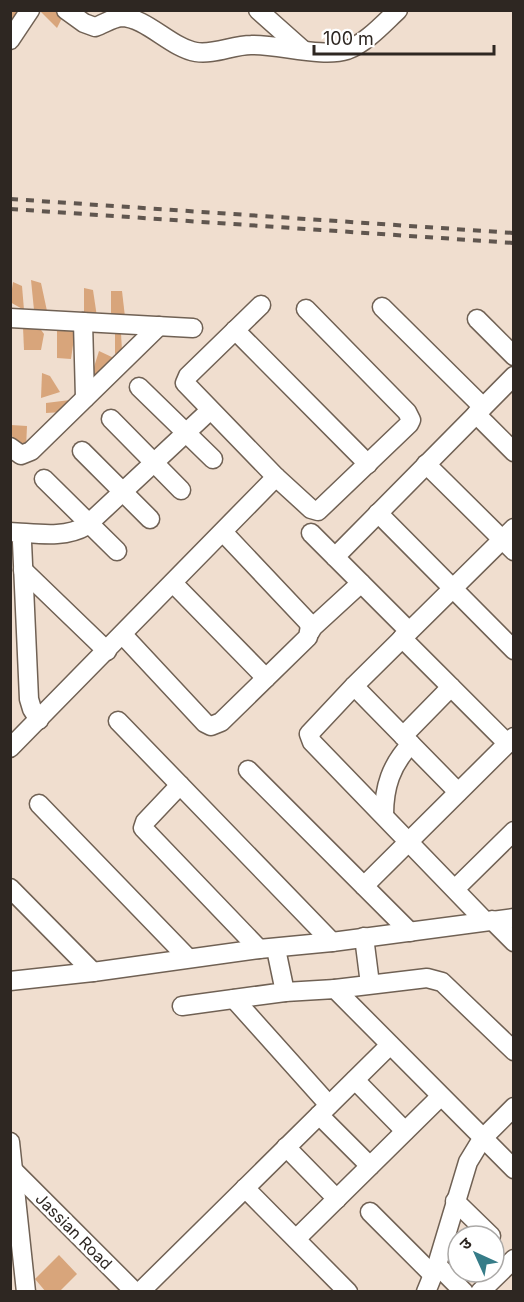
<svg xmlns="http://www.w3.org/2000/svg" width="524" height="1302" font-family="Inter,'Noto Sans Devanagari',sans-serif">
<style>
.building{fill:#d8a57b}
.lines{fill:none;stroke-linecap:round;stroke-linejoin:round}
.minor-casing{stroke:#706154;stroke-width:21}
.minor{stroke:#fff;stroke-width:18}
.rail{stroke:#60564f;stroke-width:4;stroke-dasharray:8 8;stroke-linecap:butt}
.labels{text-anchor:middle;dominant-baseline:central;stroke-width:6;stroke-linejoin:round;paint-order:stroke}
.street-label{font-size:16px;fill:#2e2722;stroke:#fff}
</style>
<rect width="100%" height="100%" fill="#f0decf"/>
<g class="building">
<path d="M10,10H18L12,21L10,19Z"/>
<path d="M39,10H57L63,16L57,28Z"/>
<path d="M31,280L41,283L47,311L34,310Z"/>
<path d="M13,282L22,286L24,310L10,302Z"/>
<path d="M84,288L93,290L97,317L84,314Z"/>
<path d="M111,291H122L125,317L111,316Z"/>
<path d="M23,327H39L44,334L41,350H24Z"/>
<path d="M57,331H75L71,359L57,358Z"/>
<path d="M115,333H121L122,351L115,354Z"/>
<path d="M99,351L116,359L88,384L89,366L94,367Z"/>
<path d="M42,373L50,376L60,392L41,398Z"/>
<path d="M70,400L63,412L46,413V403Z"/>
<path d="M11,425L27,426L26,448L13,444Z"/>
<path d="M59,1255L77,1274L59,1292H46L35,1279Z"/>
</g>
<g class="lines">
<defs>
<g id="minor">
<path d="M66,10L84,23L95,27C104,24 112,18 121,17C146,17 171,48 196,52C214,55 233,45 251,45C278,44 322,58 347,50C366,43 383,24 398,10"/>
<path d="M258,10L303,50"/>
<path d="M10,40L30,10"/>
<path d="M382,307L483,407"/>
<path d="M10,318L193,328"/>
<path d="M477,319L514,356"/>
<path d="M83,322L85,398"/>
<path d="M235,330L368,464"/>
<path d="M139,387L213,459"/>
<path d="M476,414L514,452"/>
<path d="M111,419L181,490"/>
<path d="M10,447L21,455L31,451L159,326"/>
<path d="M82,451L150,519"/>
<path d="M426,464L514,551"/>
<path d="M276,477L311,509L318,511L409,424L411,420L407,412L306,309"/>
<path d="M44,479L117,551"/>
<path d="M378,513L514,650"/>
<path d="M10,532C35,533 64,539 86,526L205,415"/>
<path d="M311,533L409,631"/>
<path d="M22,542L29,699L32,709L39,720"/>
<path d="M335,557L514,376"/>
<path d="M23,570L107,651"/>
<path d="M173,583L266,678"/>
<path d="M310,632L313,627L361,583"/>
<path d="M123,635L205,723L211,726L221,722L308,637L310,626L307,621L223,532"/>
<path d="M402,638L507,743"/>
<path d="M354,686L458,792"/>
<path d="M118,721L332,942"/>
<path d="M403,736L451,687"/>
<path d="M10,748L276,477L185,383L188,376L261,305"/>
<path d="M248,770L410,932"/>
<path d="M180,785L145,822L143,828L259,949"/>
<path d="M39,804L188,958"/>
<path d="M384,815C384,787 391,765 411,744"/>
<path d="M364,886L514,737"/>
<path d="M10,888L93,972"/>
<path d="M455,889L514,831"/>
<path d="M492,920L514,942"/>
<path d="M485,921L312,742L309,734L354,686L514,528"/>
<path d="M364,937L370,984"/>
<path d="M10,981L93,972L259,949L332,942L514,918"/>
<path d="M335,989L427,978L442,982L514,1051"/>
<path d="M285,992L335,989L514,1169"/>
<path d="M234,999L329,1105"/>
<path d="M182,1006L285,992L276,949"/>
<path d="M355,1080L405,1131"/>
<path d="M319,1115L370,1166"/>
<path d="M10,1142L26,1292"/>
<path d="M286,1147L337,1199"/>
<path d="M10,1173L13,1170L135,1292"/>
<path d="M245,1188L348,1292"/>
<path d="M455,1201L491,1236"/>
<path d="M370,1212L433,1275"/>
<path d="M296,1239L440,1097"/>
<path d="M437,1265L464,1292"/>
<path d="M140,1292L390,1045"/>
<path d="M426,1292L437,1265L468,1162L482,1139L514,1107"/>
<path d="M480,1292L514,1259"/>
</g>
</defs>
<use href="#minor" class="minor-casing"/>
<use href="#minor" class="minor"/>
<g class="rail">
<path d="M10,199L514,233"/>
<path d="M10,209L514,243"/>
</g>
</g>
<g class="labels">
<g class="street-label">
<text transform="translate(74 1231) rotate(45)">Jassian Road</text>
</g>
</g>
<rect width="524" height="1302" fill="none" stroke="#2e2722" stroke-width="24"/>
<g transform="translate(476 1254) rotate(315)"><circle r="28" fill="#ffffff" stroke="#aba9a7" stroke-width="1.5"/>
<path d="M0-4.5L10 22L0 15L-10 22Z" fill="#367c88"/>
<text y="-9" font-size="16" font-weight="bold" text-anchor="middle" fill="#2e2722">उ</text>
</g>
<path d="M314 45v9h180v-9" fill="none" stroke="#2e2722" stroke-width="3"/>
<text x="323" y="45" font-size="18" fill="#2e2722" stroke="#ffffff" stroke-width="4.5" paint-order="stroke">100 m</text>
</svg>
